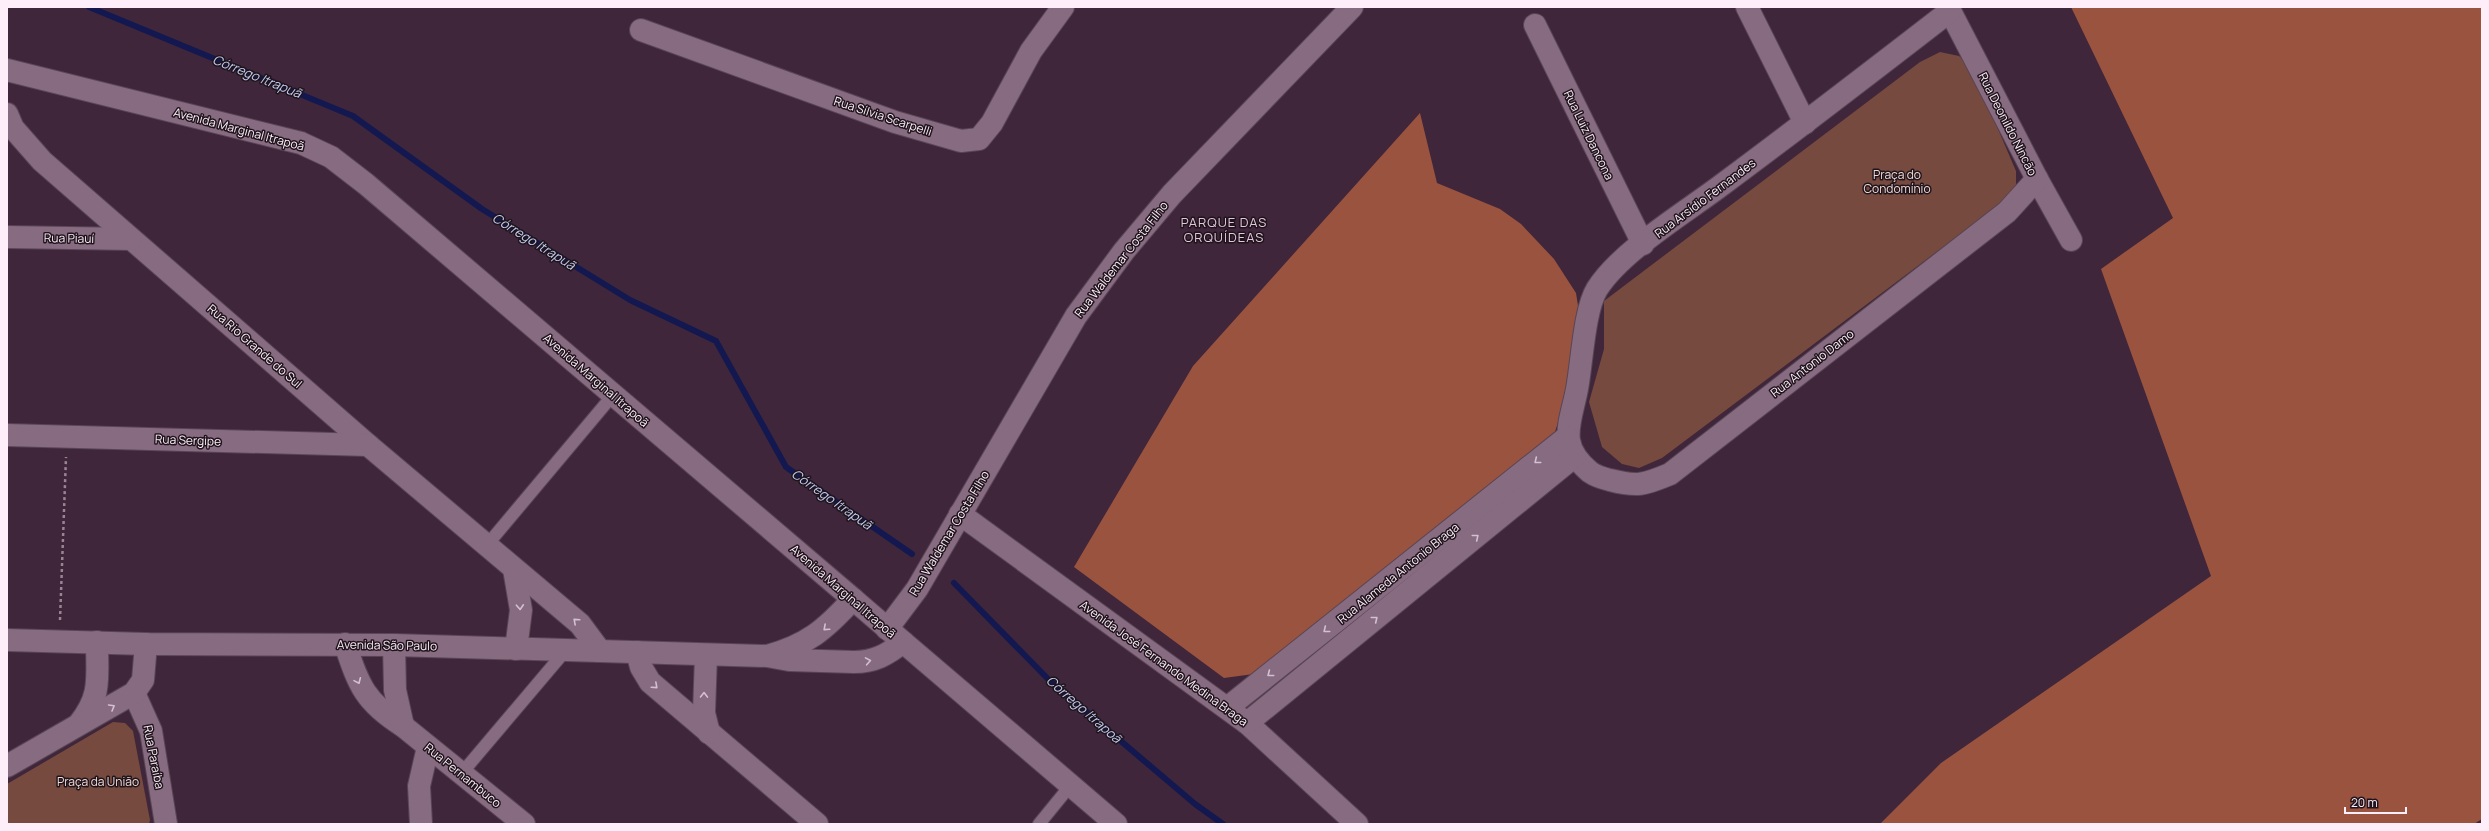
<svg xmlns="http://www.w3.org/2000/svg" width="2489" height="831" font-family="Manrope,sans-serif">
<style>
.green{fill:#764a3e}
.forest{fill:#9a533f}
.lines{fill:none;stroke-linecap:round;stroke-linejoin:round}
.stream{stroke:#131950;stroke-width:6}
.service-casing{stroke:#594555;stroke-width:14}
.minor-casing{stroke:#594555;stroke-width:24}
.secondary-casing{stroke:#594555;stroke-width:24}
.path{stroke:#998494;stroke-width:2.5;stroke-dasharray:3 3;stroke-linecap:butt}
.service{stroke:#876b81;stroke-width:12}
.minor{stroke:#876b81;stroke-width:22}
.secondary{stroke:#876b81;stroke-width:22}
.oneway{stroke:#d4c0d0}
.labels{text-anchor:middle;dominant-baseline:central;stroke-width:3;stroke-linejoin:round;paint-order:stroke}
.street-label{font-size:12px;fill:#feeefa;stroke:#1f141c}
.park-label{font-size:12px;fill:#f1dbd5;stroke:#1f141c}
.water-label{font-size:13px;font-style:italic;fill:#c1ccf0;stroke:#1f141c}
.neighbourhood-label{font-size:13px;letter-spacing:1px;fill:#e5c5dd;stroke:#1f141c}
</style>
<rect width="100%" height="100%" fill="#3f263a"/>
<g class="green">
<path d="M1940,52L1959,56L1971,66L2016,171V186L2004,200L1947,244L1662,458L1639,468L1622,464L1602,447L1589,402L1604,349V301L1920,62Z"/>
<path d="M113,722L125,723L133,731L150,820L149,824H7V784Z"/>
</g>
<g class="forest">
<path d="M2071,7H2482V819L2474,824H1880L1941,763L2211,576L2101,269L2173,218Z"/>
<path d="M1420,113L1437,183L1500,209L1521,224L1554,259L1576,293L1579,312L1572,380L1551,444L1261,673L1224,678L1074,567L1193,366Z"/>
</g>
<g class="lines">
<g class="stream">
<path d="M89,7L353,116L482,209L630,300L716,341L786,467L912,554"/>
<path d="M954,583L1049,680L1195,804L1223,824"/>
</g>
<defs>
<g id="service">
<path d="M487,545L613,395"/>
<path d="M461,774L566,650"/>
<path d="M1039,824L1070,786"/>
</g>
<g id="minor">
<path d="M1747,7L1805,123"/>
<path d="M1948,7L2037,179L2071,240"/>
<path d="M1950,11C1875,69 1800,127 1723,184C1686,212 1621,251 1597,289C1584,310 1582,363 1577,389C1570,425 1557,444 1590,472C1597,477 1602,478 1610,480C1637,487 1644,485 1670,474L2007,212L2037,179"/>
<path d="M1535,25L1643,244"/>
<path d="M641,30L895,122L961,141L979,139L992,123L1031,51L1063,7"/>
<path d="M7,70L301,143L331,157L366,184L853,599"/>
<path d="M7,114L13,128L42,161L368,445L580,624L600,651"/>
<path d="M7,237L131,239"/>
<path d="M7,435L368,445"/>
<path d="M960,514L1247,723L1357,824"/>
<path d="M514,569L521,610L516,649"/>
<path d="M903,642L1116,824"/>
<path d="M345,644C359,686 365,702 403,726L524,824"/>
<path d="M394,645L395,690L403,726"/>
<path d="M637,652L641,667L650,682L817,824"/>
<path d="M706,655L704,713L709,733"/>
<path d="M134,693L151,731L166,824"/>
<path d="M1227,708L1567,437"/>
<path d="M1247,723L1575,456"/>
<path d="M79,724C102,695 97,678 97,642"/>
<path d="M7,766L134,693L143,680L146,644"/>
<path d="M421,824L419,786L428,747"/>
</g>
<g id="secondary">
<path d="M887,629L917,589L1076,316L1124,251L1172,194L1352,7"/>
<path d="M7,640L146,644L394,645L767,656L789,660L854,662C874,662 887,655 903,642L853,599C825,630 807,645 767,656"/>
</g>
</defs>
<use href="#service" class="service-casing"/>
<use href="#minor" class="minor-casing"/>
<use href="#secondary" class="secondary-casing"/>
<path class="path" d="M60,620L66,457"/>
<use href="#service" class="service"/>
<use href="#minor" class="minor"/>
<use href="#secondary" class="secondary"/>
</g>
<defs><path id="oneway-chevron" d="M-2-3.5L2.5 0L-2 3.5" fill="none" stroke-width="1.6" stroke-linecap="round" stroke-linejoin="round"/></defs>
<g class="oneway">
<use href="#oneway-chevron" transform="translate(1537 461) rotate(141)"/>
<use href="#oneway-chevron" transform="translate(1476 537) rotate(-39)"/>
<use href="#oneway-chevron" transform="translate(520 607) rotate(87)"/>
<use href="#oneway-chevron" transform="translate(1375 619) rotate(-39)"/>
<use href="#oneway-chevron" transform="translate(576 621) rotate(-138)"/>
<use href="#oneway-chevron" transform="translate(826 628) rotate(138)"/>
<use href="#oneway-chevron" transform="translate(1326 630) rotate(141)"/>
<use href="#oneway-chevron" transform="translate(868 661) rotate(-10)"/>
<use href="#oneway-chevron" transform="translate(1270 674) rotate(142)"/>
<use href="#oneway-chevron" transform="translate(358 681) rotate(66)"/>
<use href="#oneway-chevron" transform="translate(655 686) rotate(42)"/>
<use href="#oneway-chevron" transform="translate(704 695) rotate(-89)"/>
<use href="#oneway-chevron" transform="translate(112 707) rotate(-30)"/>
</g>
<g class="labels">
<g class="street-label">
<text transform="translate(883 116) rotate(18)">Rua Sílvia Scarpelli</text>
<text transform="translate(2008 124) rotate(63)">Rua Deonildo Nincão</text>
<text transform="translate(239 129) rotate(15)">Avenida Marginal Itrapoã</text>
<text transform="translate(1589 135) rotate(64)">Rua Luiz Dancona</text>
<text transform="translate(1705 198) rotate(-37)">Rua Arsídio Fernandes</text>
<text transform="translate(69 238) rotate(1)">Rua Piauí</text>
<text transform="translate(1121 259) rotate(-52)">Rua Waldemar Costa Filho</text>
<text transform="translate(255 346) rotate(41)">Rua Rio Grande do Sul</text>
<text transform="translate(1812 363) rotate(-38)">Rua Antonio Damo</text>
<text transform="translate(596 380) rotate(41)">Avenida Marginal Itrapoã</text>
<text transform="translate(188 440) rotate(2)">Rua Sergipe</text>
<text transform="translate(949 533) rotate(-59)">Rua Waldemar Costa Filho</text>
<text transform="translate(1398 573) rotate(-39)">Rua Alameda Antonio Braga</text>
<text transform="translate(843 591) rotate(41)">Avenida Marginal Itrapoã</text>
<text transform="translate(387 645) rotate(1)">Avenida São Paulo</text>
<text transform="translate(1164 663) rotate(36)">Avenida José Fernando Medina Braga</text>
<text transform="translate(154 757) rotate(79)">Rua Paraíba</text>
<text transform="translate(463 775) rotate(39)">Rua Pernambuco</text>
</g>
<g class="park-label">
<text x="1897" y="174">Praça do<tspan x="1897" dy="14">Condomínio</tspan></text>
<text x="98" y="781">Praça da União</text>
</g>
<g class="water-label">
<text transform="translate(257 76) rotate(22)">Córrego Itrapuã</text>
<text transform="translate(534 241) rotate(32)">Córrego Itrapuã</text>
<text transform="translate(832 499) rotate(35)">Córrego Itrapuã</text>
<text transform="translate(1084 709) rotate(41)">Córrego Itrapoã</text>
</g>
<g class="neighbourhood-label">
<text x="1224" y="222">PARQUE DAS<tspan x="1224" dy="15">ORQUÍDEAS</tspan></text>
</g>
</g>
<rect width="2489" height="831" fill="none" stroke="#feeefa" stroke-width="16"/>
<path d="M2345 807v6h61v-6" fill="none" stroke="#feeefa" stroke-width="2"/>
<text x="2351" y="807" font-size="12" fill="#feeefa" stroke="#1f141c" stroke-width="3" paint-order="stroke">20 m</text>
</svg>
